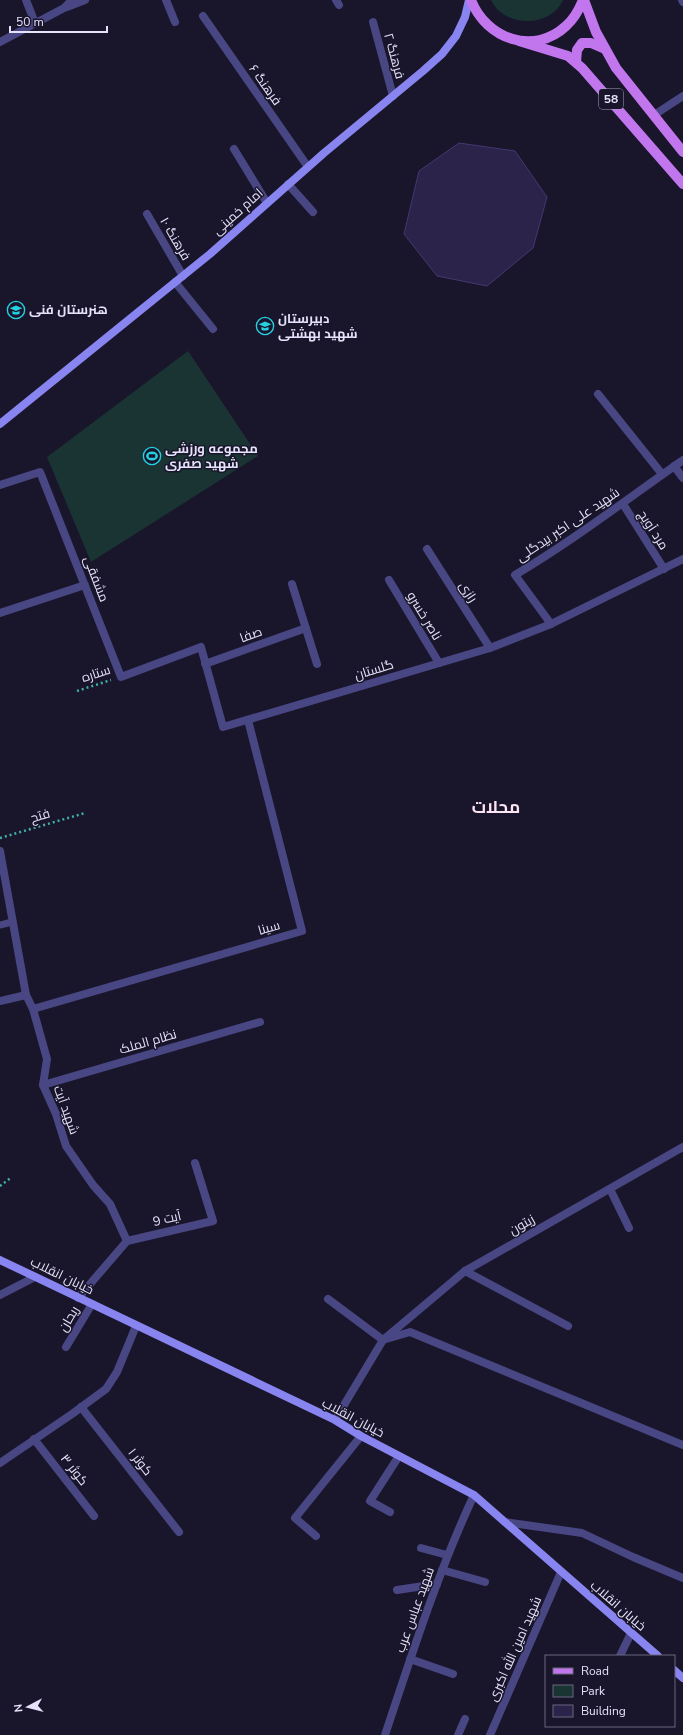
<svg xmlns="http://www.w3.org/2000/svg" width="683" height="1735" font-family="'Nunito Sans',Cairo,sans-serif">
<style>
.green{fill:#193433}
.building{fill:#2b2349;stroke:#443872}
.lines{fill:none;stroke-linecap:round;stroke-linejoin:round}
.path{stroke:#41b0aa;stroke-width:2.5;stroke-dasharray:2 3;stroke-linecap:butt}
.service{stroke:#484683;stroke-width:7}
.minor{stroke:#484683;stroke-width:8}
.tertiary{stroke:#484683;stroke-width:8}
.secondary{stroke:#8885f0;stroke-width:8}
.primary{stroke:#c176ee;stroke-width:10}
.labels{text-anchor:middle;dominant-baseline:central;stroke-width:3;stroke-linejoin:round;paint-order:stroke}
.shield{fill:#19152a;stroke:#a8a4bc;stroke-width:1}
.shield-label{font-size:12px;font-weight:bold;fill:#e5e2fb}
.street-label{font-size:13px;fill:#e5e2fb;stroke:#19152a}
.poi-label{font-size:13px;font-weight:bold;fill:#e5e2fb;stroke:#19152a;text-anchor:start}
.district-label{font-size:17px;font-weight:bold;fill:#fce4f3;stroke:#19152a}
</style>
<rect width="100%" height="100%" fill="#19152a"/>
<g class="green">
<path d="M491,0H563C551,28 504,28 491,0Z"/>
<path d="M188,351L258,456L91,562L47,457Z"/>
</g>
<path class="building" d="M459,143L515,151L547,197L533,248L487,286L437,276L404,234L419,171Z"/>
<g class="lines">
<g class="path">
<path d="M77,691L111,680"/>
<path d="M0,838L85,813"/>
<path d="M0,1186L12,1177"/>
</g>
<path class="service" d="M0,925L12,922"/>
<g class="minor">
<path d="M26,0L35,23"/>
<path d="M166,0L175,22"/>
<path d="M336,0L339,5"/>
<path d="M682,0L683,2"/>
<path d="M67,7L85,0"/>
<path d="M203,16L308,167"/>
<path d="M373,22L393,96"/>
<path d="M0,42L64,8L72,0"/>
<path d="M654,115L683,96"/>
<path d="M234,149L267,203"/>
<path d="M288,184L313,212"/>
<path d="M147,214L183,276"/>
<path d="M175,282L213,329"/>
<path d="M598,394L662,474"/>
<path d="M674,466L683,478"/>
<path d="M0,485L40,472L121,677L201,647L223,727L490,648L551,624L683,559"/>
<path d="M623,504L664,569"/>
<path d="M427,549L490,648"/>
<path d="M389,580L439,663"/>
<path d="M292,584L317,664"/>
<path d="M0,613L85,585"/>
<path d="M551,624L515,575C574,540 627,499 683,460"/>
<path d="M205,664L306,628"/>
<path d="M0,1001L26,995"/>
<path d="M33,1009L302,931L248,720"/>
<path d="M43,1085L260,1022"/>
<path d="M610,1189L629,1228"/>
<path d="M127,1241L213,1221L195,1163"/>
<path d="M465,1271L568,1326"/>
<path d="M0,1295L35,1277"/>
<path d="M328,1299L383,1340"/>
<path d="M386,1339L410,1332L683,1445"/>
<path d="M66,1347L92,1304"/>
<path d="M81,1407L179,1532"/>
<path d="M335,1420L383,1340L465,1271L683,1147"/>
<path d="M34,1439L94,1516"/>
<path d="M390,1512L370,1501L399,1456"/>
<path d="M505,1522L582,1533L633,1557L683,1578"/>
<path d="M316,1536L295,1518L361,1436"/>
<path d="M421,1548L447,1555"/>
<path d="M442,1570L485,1582"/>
<path d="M397,1590L437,1584"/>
<path d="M620,1656L631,1633"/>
<path d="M410,1659L453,1674"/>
<path d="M458,1735L465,1719"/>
<path d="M490,1735L561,1572"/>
</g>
<g class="tertiary">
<path d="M0,851L26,995L33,1009L47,1059L43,1085L56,1114L66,1146L93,1185L110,1204L127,1241L78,1298"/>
<path d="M0,1463L72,1414L106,1389L117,1372L136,1326"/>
<path d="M385,1735C412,1654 438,1572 474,1495"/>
</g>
<g class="secondary">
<path d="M0,424L210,254L324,153L423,71L442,54L456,36L465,17L469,0"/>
<path d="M0,1260L335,1420L361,1436L474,1495L658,1656"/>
<path d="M674,1670L683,1678"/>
</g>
<g class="primary">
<path d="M471,0C486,39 534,56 566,26C574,19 579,10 583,0"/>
<path d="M584,0L596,32L616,68L683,152"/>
<path d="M519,41L568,56L582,68L683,184"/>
<path d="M576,62L577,50L582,43H591L605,49"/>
</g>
</g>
<defs>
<symbol id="school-ring" viewBox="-11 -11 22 22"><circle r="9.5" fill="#19152a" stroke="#26d0e3" stroke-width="1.5"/><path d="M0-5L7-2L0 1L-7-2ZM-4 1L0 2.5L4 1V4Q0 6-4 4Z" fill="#26d0e3"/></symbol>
<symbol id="stadium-ring" viewBox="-11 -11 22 22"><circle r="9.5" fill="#19152a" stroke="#26d0e3" stroke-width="1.5"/><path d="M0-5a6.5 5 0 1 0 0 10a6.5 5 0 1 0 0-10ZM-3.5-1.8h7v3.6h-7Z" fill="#26d0e3"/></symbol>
</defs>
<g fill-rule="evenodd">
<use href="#school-ring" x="6" y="300" width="20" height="20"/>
<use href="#school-ring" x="255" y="316" width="20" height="20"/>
<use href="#stadium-ring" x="142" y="446" width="20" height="20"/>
</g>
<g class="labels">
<rect class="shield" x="599" y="89" width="24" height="20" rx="3"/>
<g class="shield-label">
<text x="611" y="99">58</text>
</g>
<g class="street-label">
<text transform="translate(394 56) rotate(75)">فرهنگ ۲</text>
<text transform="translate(265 85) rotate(55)">فرهنگ ۶</text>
<text transform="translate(238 212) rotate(-42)">امام خمینی</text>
<text transform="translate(175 239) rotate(60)">فرهنگ ۱۰</text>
<text transform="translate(568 525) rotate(-34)">شهید علی اکبر بیدگلی</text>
<text transform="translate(653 530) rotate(57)">مرد آویچ</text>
<text transform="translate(96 579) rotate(69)">مشفقی</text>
<text transform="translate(468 592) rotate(57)">رازی</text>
<text transform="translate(424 616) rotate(59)">ناصر خسرو</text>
<text transform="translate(251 635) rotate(-20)">صفا</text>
<text transform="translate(374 670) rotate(-17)">گلستان</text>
<text transform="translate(96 674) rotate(-18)">ستاره</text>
<text transform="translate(40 816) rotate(-17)">فتح</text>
<text transform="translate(269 928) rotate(-16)">سینا</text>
<text transform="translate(148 1042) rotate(-16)">نظام الملک</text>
<text transform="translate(66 1110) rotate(70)">شهید آیت</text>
<text transform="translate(167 1219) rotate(-13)">آیت 9</text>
<text transform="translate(522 1225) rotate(-30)">زیتون</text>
<text transform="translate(62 1276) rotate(26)">خیابان انقلاب</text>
<text transform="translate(69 1319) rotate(-59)">ریحان</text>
<text transform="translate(353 1418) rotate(28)">خیابان انقلاب</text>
<text transform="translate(140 1462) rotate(52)">کوثر ۱</text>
<text transform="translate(74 1470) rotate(52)">کوثر ۳</text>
<text transform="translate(618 1606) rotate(41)">خیابان انقلاب</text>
<text transform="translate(415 1610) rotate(-70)">شهید عباس عرب</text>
<text transform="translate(515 1649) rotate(-66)">شهید امین الله اکبری</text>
</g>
<g class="poi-label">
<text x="29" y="310">هنرستان فنی</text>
<text x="278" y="319">دبیرستان<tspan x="278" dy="15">شهید بهشتی</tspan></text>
<text x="165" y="449">مجموعه ورزشی<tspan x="165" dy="15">شهید صفری</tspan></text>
</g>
<g class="district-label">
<text x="496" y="807">محلات</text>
</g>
</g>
<rect x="545" y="1655" width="130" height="72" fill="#19152a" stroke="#6b677e"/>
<rect x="553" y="1668" width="20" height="6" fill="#c176ee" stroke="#6b677e"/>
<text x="581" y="1675" font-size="12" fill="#e5e2fb">Road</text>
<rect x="553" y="1685" width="20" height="12" fill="#193433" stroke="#6b677e"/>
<text x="581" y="1695" font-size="12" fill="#e5e2fb">Park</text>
<rect x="553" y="1705" width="20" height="12" fill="#2b2349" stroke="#6b677e"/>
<text x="581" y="1715" font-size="12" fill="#e5e2fb">Building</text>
<g transform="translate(28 1707) rotate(263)" stroke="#19152a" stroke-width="3" paint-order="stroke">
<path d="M0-3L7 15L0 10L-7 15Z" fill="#e5e2fb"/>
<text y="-6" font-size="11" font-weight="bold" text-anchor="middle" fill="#e5e2fb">N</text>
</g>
<path d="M10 26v6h97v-6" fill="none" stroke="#e5e2fb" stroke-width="2"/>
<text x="16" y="26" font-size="12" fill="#e5e2fb" stroke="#19152a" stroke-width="3" paint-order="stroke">50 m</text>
</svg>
